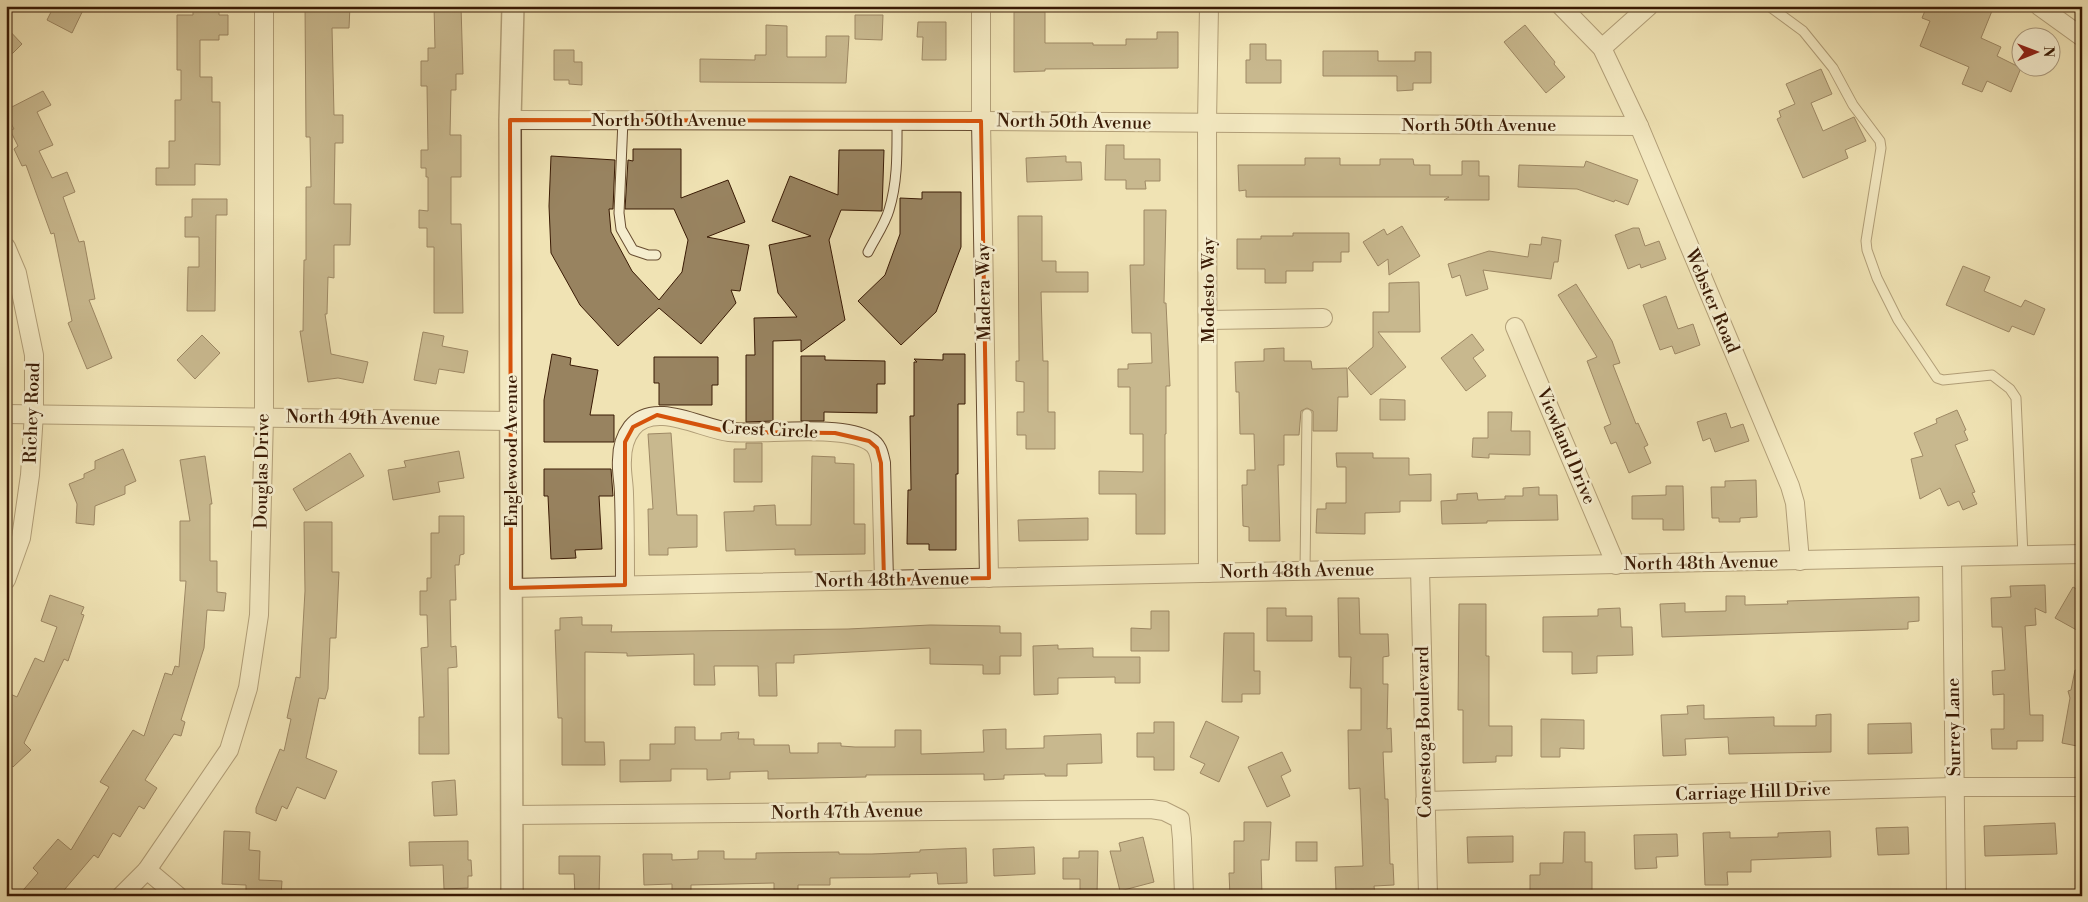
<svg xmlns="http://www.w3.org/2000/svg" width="2088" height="902" font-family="'Libre Bodoni',serif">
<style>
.building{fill:#988360;stroke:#391a04}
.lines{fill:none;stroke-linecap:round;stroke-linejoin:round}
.service-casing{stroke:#674c30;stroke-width:11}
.minor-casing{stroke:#674c30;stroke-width:20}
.tertiary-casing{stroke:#674c30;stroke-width:24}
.service{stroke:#f5edce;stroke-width:9}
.minor{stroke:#f5edce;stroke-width:18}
.tertiary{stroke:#f5edce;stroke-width:21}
.marked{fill:none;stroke:#d6530b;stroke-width:4;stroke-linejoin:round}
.labels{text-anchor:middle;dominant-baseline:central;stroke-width:5;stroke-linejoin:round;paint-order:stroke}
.street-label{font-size:18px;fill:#391a04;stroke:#f5edce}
</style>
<rect width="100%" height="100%" fill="#f0e3b4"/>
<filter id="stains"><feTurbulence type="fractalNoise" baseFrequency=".004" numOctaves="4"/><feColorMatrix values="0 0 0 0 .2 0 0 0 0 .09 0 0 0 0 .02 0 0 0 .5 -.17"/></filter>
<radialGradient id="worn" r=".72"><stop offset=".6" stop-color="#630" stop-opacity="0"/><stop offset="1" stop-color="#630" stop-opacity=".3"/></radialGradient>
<g class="building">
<path d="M54,6H85L72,33L47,20Z"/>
<path d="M193,6H219V15H228V35H219V40H200V77H212V102H220V165L195,164V185H156V168H169V141H175V100H181V70H177V15H193Z"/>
<path d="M305,6H350L349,28H332L334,115H343V143H335L334,204H351L350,245H334V278L328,277L327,314H325L331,354L368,362L363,383L338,378L308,382L300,331H303L304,260H306V187H311L310,137H306Z"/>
<path d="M434,6H461L463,74H456V90H451L450,135H461V177H451V224H461L463,313H434V247H427V228H419V210L428,211V177H426V168H421V150H428L427,86H421V61H428V48H435Z"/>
<path d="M1927,6H1994L1981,38L2001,47L1997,56L2021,68L2011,92L1987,81L1982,92L1962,84L1969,67L1920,46L1930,21L1922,18Z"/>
<path d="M1014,12H1045V43H1093V45H1126V39H1157V32H1178V68L1045,69V71L1014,72Z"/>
<path d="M855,15H883L882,40L855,39Z"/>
<path d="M918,22H946V60H922L923,37H917Z"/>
<path d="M766,25L787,26V57H826V36H849L846,83L700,82V59L755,60V55H766Z"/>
<path d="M1525,25L1555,62L1554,64L1565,77L1546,93L1504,42Z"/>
<path d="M6,27L22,44L6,60Z"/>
<path d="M1250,44H1266V60H1281V83H1246V60H1250Z"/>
<path d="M554,50H574V62H582V85L569,84V80H554Z"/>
<path d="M1323,51H1378V61H1415V52H1431V83H1413V90L1397,91V76H1323Z"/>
<path d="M1821,69L1832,94L1811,103L1823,131L1854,117L1866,141L1845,150L1848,158L1803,178L1777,119L1781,117L1779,111L1795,104L1786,84Z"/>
<path d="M43,91L51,105L37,112L53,145L39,151L52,178L67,172L75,192L63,197L79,242L84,241L95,299L89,300L112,358L87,369L68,323L72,321L54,233L51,234L26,165L22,166L14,149L18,146L10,130L14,129L6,114V110Z"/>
<path d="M1106,145H1124V159H1160V181H1145L1146,189H1126V180H1105Z"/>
<path d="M633,149H681V198L728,180L745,222L707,237L749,245L740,291L731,290L736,303L701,344L659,308L618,346L580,305L551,253L549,206L551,156L615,160L613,209H609L611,232L632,271L659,300L682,272L688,240L674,209H625L628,160L633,161Z"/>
<path d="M839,150H884L882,211L841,210L829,240L845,320L801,352V340L773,341V421L746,422V355H755L754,318L797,317L778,293L769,245L811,236L772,221L790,176L838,195Z"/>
<path d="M1066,156V162H1081L1082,180L1027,182L1026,158Z"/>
<path d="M1305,158H1340V165H1380V159H1413L1414,165H1430V175H1462V161H1479V176H1489V200H1444L1449,197H1246V190L1239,191L1238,165H1305Z"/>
<path d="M1586,161L1638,180L1628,205L1615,200L1614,202L1577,189L1518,187L1519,165L1584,167Z"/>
<path d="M922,192H961V247L936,312L901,345L858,301L885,275L900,234V198L922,199Z"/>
<path d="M192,199H227V215H216L215,311H187L188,267H199V237H185V217H192Z"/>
<path d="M1144,210H1166L1164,303H1166L1170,386H1166V434H1165V534H1136V494H1099V471L1143,472V434H1130V387H1118V369H1128V364L1152,363L1151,333H1132L1130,265H1144Z"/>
<path d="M1018,216H1042V261H1056V272H1088V292H1041L1043,361H1048V412H1055V449H1026V435H1017V412H1024V382L1016,381V361H1019Z"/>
<path d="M1402,226L1420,256L1389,275L1388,259L1378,266L1363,242L1384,229L1387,235Z"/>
<path d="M1633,228H1639L1645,246L1659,241L1666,259L1641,268L1640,264L1628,269L1615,235Z"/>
<path d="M1293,233H1349V252H1341V262H1313V271H1286V283H1265V269H1237V239H1261V236H1293Z"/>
<path d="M1542,237L1561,240L1558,262H1554L1551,279L1483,270L1488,289L1466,296L1460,275L1452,278L1448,264L1489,251L1528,257L1530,244L1541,245Z"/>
<path d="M1963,266L1990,277L1984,291L2021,307L2025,300L2045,309L2034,335L2012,326L2009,332L1946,305Z"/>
<path d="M1419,282L1420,332H1378L1406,367L1371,395L1348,368L1373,347V312H1389V283Z"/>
<path d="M1576,284L1612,341L1620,363L1613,365L1636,424L1638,423L1648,445L1644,447L1651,463L1629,473L1616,442L1611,444L1604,427L1611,424L1587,361L1597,357L1558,295Z"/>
<path d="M1666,296L1678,329L1693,324L1700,345L1675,354L1672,346L1660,350L1643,305Z"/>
<path d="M423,332L444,336L442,346L468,351L464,373L439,369L436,384L414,380Z"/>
<path d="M1472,334L1484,350L1473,358L1486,376L1466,391L1441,358Z"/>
<path d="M202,335L220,353L195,379L177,360Z"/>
<path d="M1284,348V361H1311L1312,369L1347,368L1348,397H1338L1337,431H1313V411L1307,408L1301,411L1299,435H1284V465H1278L1280,541H1249V527L1243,526L1242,485H1247V470H1255L1254,434H1240L1239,392H1236L1235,362L1264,361V349Z"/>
<path d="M552,354L571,358L570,365L598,370L590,415H614V442H544V400Z"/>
<path d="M943,354H965V404H958V474H956V550H929V544H907L908,490H911L910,416H914V362H917L914,359L943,360Z"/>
<path d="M801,356H825V360L885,361V384H877V413L824,412V421H801Z"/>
<path d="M654,357H718V385H712V405H659V383H654Z"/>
<path d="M1380,399L1405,400V420H1380Z"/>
<path d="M1957,410L1966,430L1964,431L1968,440L1955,445L1975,492L1972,493L1977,504L1963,510L1959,501L1948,506L1940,488L1920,499L1911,459L1923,456L1914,433L1937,423L1936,419Z"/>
<path d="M1488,412H1512L1511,431H1530V455L1489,454V458L1472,457L1473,438H1488Z"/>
<path d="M1726,413L1731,428L1743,424L1749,441L1715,452L1710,438L1703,441L1697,422Z"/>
<path d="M671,433L677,515H697V547L668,548V555H649L648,509H653L648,434Z"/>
<path d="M746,443H762V482H734V449H746Z"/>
<path d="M123,449L136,481L125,486V494L95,506L94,525L76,523L77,504L69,484L84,478V474L95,469V461Z"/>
<path d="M459,451L464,478L438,482L440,492L393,500L388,470L406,467L404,461Z"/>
<path d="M350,453L364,476L306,511L293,489Z"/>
<path d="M1336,453H1373V458H1409V475L1431,474V501H1400V512L1365,513V534L1316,533L1317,509H1326V503H1346V467H1337Z"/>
<path d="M205,456L212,504H210V561H217V592L226,593L224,611L207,610L204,648L181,720L185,722L181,736L174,734L145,780L157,788L144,809L139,806L120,837L113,833L98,858L94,855L59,896H18L38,873L33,868L58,839L71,850L109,787L100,782L133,730L144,736L165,673L172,675L175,666L179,667L186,581H180V521H190L180,460Z"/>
<path d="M812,456L835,457V463L854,464V524H865V554L795,555V549L726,551L724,512L754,511V506L775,505L776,525H811Z"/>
<path d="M544,469H611L613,496H599L602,549L575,550L576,558L551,559L548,496H544Z"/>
<path d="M1756,480L1757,517L1740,518V522H1719V518H1712L1711,487H1725V481Z"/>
<path d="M1666,486H1683L1684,530H1663V519H1632V496L1666,495Z"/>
<path d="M1539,487V495H1557L1558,520L1487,521V523L1442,524L1441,501L1457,500V494L1477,493L1478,500L1505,499V496H1523V488Z"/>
<path d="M439,516H464V554L460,555L459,565H455L456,600H450L451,647L456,646L457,667L448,668L449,754H419V717H424L421,648L428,647L427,615H420V591H427V578H431V533H439Z"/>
<path d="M1088,518V540L1019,541L1018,520Z"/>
<path d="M304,522H332V572H339L336,638H330L328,689L325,699L319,698L306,758L337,771L325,799L297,787L287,809L282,806L276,821L256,813V808L280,749L284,751L291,719L287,718L296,677L300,678L305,591Z"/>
<path d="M2045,585L2046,613L2035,608L2036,625L2025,626L2030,715H2043V741H2017V749H1992L1991,729H2004V694L1993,695L1992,671L2005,670L2002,627H1992L1991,598L2011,597L2010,586Z"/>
<path d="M2073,587L2082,592V633L2055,618Z"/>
<path d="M50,595L84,607L81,614L84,615L68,661L64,659L24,743L31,750L13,767L6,760V692L17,697L35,658L44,662L57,627L41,621Z"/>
<path d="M1726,596H1745V605L1788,604L1787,601L1919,597V621L1908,622V629L1662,637L1660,604L1685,603V612L1726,611Z"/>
<path d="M1338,598H1359L1360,634H1388L1389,656L1383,657V684H1388L1387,729L1391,728L1392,752H1383L1385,799H1388L1390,864H1393L1394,885L1374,886L1375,896H1354V890L1336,891L1335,867L1363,866L1360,788L1349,789L1348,730H1361V688H1350L1351,657H1339Z"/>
<path d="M1459,604H1486V656H1489V726H1512V756H1496V762L1463,763V710H1458Z"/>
<path d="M1267,608H1286V616H1312V641H1267Z"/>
<path d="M1620,608L1621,627H1632L1633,655L1597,656V673L1572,674V652H1543V617L1598,616V609Z"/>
<path d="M1151,611H1169V651H1131V628L1151,629Z"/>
<path d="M582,617V625H612L611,632L848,629L930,625L1000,626V633H1021V656H1000V674H983V665L930,664V648L794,655V663H776L777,696H759L758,666H714L715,685H694V654L627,656V653L585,652V742H604L605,765H562V718H558L555,630H560V618Z"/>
<path d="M1224,633H1254V671H1260V694H1242V702H1222Z"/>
<path d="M1058,645V649L1093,648V657H1140V683H1115V677L1058,678V694L1034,695L1033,646Z"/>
<path d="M2075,670L2082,671V747L2062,743L2070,698L2068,691L2071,690Z"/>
<path d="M1704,705V719L1774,717V726H1816V715L1831,714V752L1729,754L1728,737L1685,739L1686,755L1663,756L1661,715L1688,714L1687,706Z"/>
<path d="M1541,719L1584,720V749L1560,748V757H1541Z"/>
<path d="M1206,721L1239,737L1219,782L1200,773L1205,764L1190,757Z"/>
<path d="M1154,722H1174V770H1154V757H1137V733H1154Z"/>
<path d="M1911,723L1912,753L1868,754V724Z"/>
<path d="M675,727H695V740H721V733L739,732L738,739H754V745H789L790,753H818V743H841V746L855,747H895V730H921V754L984,752L983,730L1006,729V749L1044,748V736L1101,734L1102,763L1067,764V776H1045V774L1004,775V779L984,780V774L866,775V777L768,779V771L730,772V779L707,780V769H671V781L620,782V760H650V744H675Z"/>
<path d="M1282,752L1291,771L1281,776L1290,796L1267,807L1248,767Z"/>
<path d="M455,780L457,815L434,816L432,782Z"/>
<path d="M1244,822H1271L1269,860H1261L1262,896H1230L1229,873H1234V841H1244Z"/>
<path d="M2055,823L2057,854L1985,856L1984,826Z"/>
<path d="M1908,827L1909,854L1878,855L1876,828Z"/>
<path d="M224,831L250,832L249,850L260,851L259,880L282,881L281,896H246V885L222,884Z"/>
<path d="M1830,831L1831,857L1751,860V872H1727L1728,885H1705L1703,833L1730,832V838L1778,837V833Z"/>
<path d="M1564,832H1585V862H1592V896H1530V875H1540V863H1563Z"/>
<path d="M1677,834L1678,856L1656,857L1657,868L1635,869L1634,835Z"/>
<path d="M1513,836V862L1468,863L1467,837Z"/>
<path d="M1143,837L1154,882L1120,891L1110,851H1121L1119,843Z"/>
<path d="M468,841V860H471L472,876H468V888L444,889L443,865L410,866L409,842Z"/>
<rect x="1296" y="842" width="21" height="19"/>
<path d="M1034,847L1035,874L994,876L993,849Z"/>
<path d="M966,848L967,883L938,884L937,873L910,874V877L830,878V885H798V891H774V883L691,885V896H672V884L644,885L643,854H672V860L698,859V851H724V859H756V853L839,852V854H872L920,852V850Z"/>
<path d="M1079,851H1098L1097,894H1080V879H1063V858H1079Z"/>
<path d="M559,856H600L599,896H575L574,874H559Z"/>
</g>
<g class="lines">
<defs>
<g id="service">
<path d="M1769,6L1803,31L1833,68L1853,105L1880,141L1881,148L1866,241L1867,250L1877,278L1898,320L1937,378L1943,380L1992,375L2010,389L2016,398L2023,556"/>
<path d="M623,120L619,213L621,229L633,250L648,255H656"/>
<path d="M868,252C875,238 885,224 889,210C898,181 897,151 897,121"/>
<path d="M1305,571L1307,414"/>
</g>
<g id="minor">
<path d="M981,6V121L989,578"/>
<path d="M1561,6L1602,48L1639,126L1790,486L1795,503L1800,561"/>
<path d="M2039,6L2082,37"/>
<path d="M1602,48L1649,6"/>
<path d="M510,120L981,121L1639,126"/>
<path d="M6,247L17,273L34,355V413L30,475L21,538L6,580"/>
<path d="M1208,320L1323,318"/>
<path d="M1515,327L1616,565"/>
<path d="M6,414L511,421"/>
<path d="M1952,558L1956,896"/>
<path d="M1420,569L1428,896"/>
<path d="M1208,573L1207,123L1209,6"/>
<path d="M625,585C625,555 625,524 624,494C624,483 621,471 622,460C622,449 625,437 632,428C654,400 702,429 729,432C765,435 841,424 869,441C878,446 879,454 881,463L884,580"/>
<path d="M511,588L2082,554"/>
<path d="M1425,801L1955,787H2082"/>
<path d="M512,815L1151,809L1164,811L1180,819L1182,839L1184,896"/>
<path d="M147,870L178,896"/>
<path d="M121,896L147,870L229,750L248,688L259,615L264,416V6"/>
</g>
<path id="tertiary" d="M512,896L510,120L513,6"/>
</defs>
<use href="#service" class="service-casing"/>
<use href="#minor" class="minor-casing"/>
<use href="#tertiary" class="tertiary-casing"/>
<use href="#service" class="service"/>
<use href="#minor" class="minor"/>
<use href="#tertiary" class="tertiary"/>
</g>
<path d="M0 0H2088V902H0ZM510,120L981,121L989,578L884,580L881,463L877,448L869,441L835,433L729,432L657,415L633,427L625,442V585L511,588Z" fill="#f0e3b4" fill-opacity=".55" fill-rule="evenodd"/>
<path class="marked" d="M510,120L981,121L989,578L884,580L881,463L877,448L869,441L835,433L729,432L657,415L633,427L625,442V585L511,588Z"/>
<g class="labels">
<g class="street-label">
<text x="669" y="120">North 50th Avenue</text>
<text transform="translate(1074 122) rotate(1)">North 50th Avenue</text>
<text x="1479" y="125">North 50th Avenue</text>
<text transform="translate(1208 290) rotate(-90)">Modesto Way</text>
<text transform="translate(984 292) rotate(-91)">Madera Way</text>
<text transform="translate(1712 301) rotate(67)">Webster Road</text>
<text transform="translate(32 413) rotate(-88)">Richey Road</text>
<text transform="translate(363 418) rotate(1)">North 49th Avenue</text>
<text transform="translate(770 430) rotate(3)">Crest Circle</text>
<text transform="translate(1566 446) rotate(67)">Viewland Drive</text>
<text transform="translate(511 451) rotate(-90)">Englewood Avenue</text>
<text transform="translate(262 471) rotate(-89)">Douglas Drive</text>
<text transform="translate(1701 563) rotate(-1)">North 48th Avenue</text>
<text transform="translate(1297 571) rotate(-1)">North 48th Avenue</text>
<text transform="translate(892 580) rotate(-1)">North 48th Avenue</text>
<text transform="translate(1954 727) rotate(-91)">Surrey Lane</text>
<text transform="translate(1424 732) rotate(-91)">Conestoga Boulevard</text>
<text transform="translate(1753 792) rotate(-2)">Carriage Hill Drive</text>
<text transform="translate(847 812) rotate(-1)">North 47th Avenue</text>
</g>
</g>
<rect width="2088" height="902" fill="none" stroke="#f0e3b4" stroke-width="25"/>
<rect x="8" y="8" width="2073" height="887" fill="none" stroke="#391a04" stroke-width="2.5"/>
<rect x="12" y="12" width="2063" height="877" fill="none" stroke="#391a04"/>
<g transform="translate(2036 52) rotate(89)"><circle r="24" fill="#f5edce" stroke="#aa997d"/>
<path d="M0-4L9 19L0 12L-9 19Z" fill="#8f2418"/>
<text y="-8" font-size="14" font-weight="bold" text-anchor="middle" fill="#391a04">N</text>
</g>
<rect width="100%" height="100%" filter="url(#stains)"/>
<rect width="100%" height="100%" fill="url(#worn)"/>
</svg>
